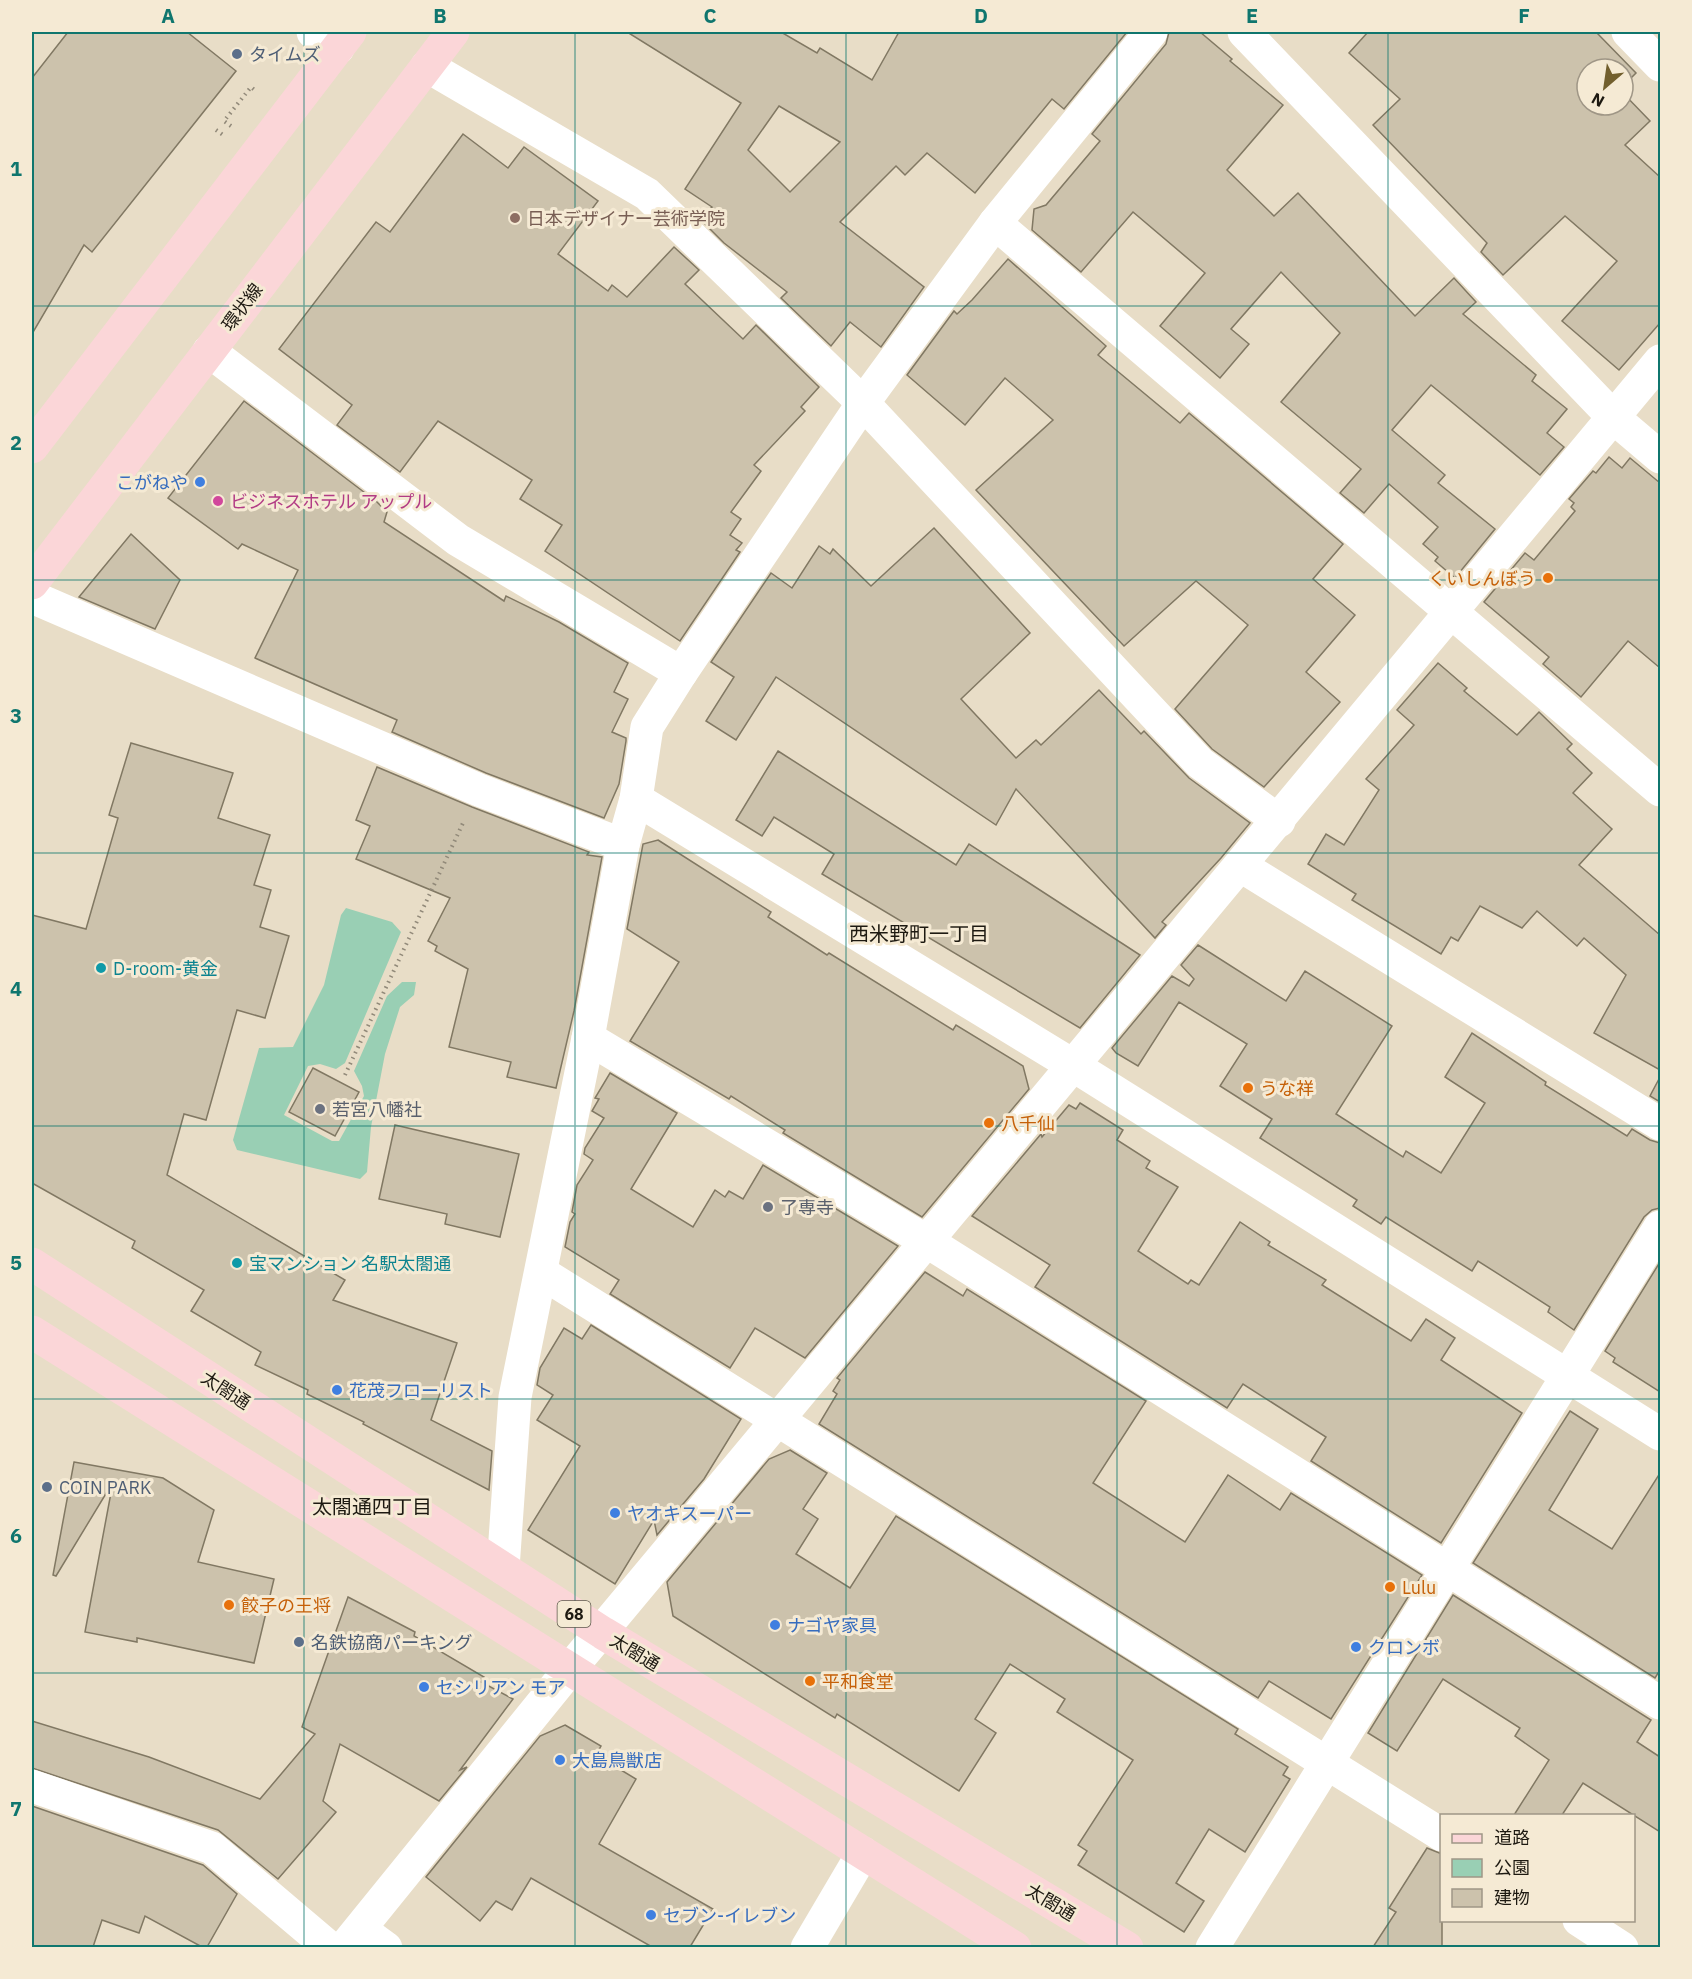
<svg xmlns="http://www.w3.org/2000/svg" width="1692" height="1979" font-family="'IBM Plex Sans','Noto Sans JP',sans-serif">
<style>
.green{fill:#99cfb4}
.building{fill:#ccc2ac;stroke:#817863;stroke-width:1.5;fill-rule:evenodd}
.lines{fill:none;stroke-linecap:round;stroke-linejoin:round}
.path{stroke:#918979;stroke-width:4;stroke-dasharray:1.5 4.5;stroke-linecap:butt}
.minor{stroke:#fff;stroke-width:33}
.primary{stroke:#fbd6d8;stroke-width:33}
.grid{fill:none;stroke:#0f766e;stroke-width:1.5;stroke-opacity:0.55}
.service-dot{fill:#5c6f8a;stroke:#f5ead4;stroke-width:2}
.education-dot{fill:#8d6e63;stroke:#f5ead4;stroke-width:2}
.shop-dot{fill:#3f7fe0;stroke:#f5ead4;stroke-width:2}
.hotel-dot{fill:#d1479c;stroke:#f5ead4;stroke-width:2}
.food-dot{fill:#e8710a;stroke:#f5ead4;stroke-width:2}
.culture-dot{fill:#0f9aa8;stroke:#f5ead4;stroke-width:2}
.worship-dot{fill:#6b7280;stroke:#f5ead4;stroke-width:2}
.labels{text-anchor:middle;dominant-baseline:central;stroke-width:6;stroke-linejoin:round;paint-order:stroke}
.shield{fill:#f5ead4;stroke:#5e584c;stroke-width:1.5}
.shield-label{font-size:16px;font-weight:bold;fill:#1d1911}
.service-label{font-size:18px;fill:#4e5e75;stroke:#f5ead4;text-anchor:start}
.education-label{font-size:18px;fill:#785e54;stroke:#f5ead4;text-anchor:start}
.street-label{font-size:18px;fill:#1d1911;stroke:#f5ead4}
.shop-label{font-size:18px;fill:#366cbe;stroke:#f5ead4;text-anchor:start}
.hotel-label{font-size:18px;fill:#b23c85;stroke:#f5ead4;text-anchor:start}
.food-label{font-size:18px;fill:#c56008;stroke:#f5ead4;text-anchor:start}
.culture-label{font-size:18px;fill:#0d838f;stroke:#f5ead4;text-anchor:start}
.worship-label{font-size:18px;fill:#5b616d;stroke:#f5ead4;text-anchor:start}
.neighbourhood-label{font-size:20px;fill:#1d1911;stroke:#f5ead4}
.neatline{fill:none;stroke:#0f766e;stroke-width:2}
.grid-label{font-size:20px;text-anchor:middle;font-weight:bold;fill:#0f766e}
</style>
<rect width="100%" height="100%" fill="#e8ddc7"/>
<path class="green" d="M346,908L392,922L401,932L345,1063L336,1069L320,1064L308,1066L284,1115L332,1141H339L364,1096L362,1086L354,1071L387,996L402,982H416L414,995L400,1007L385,1054L371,1127L367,1172L360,1179L237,1150L233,1140L259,1048L293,1047L324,985L341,915Z"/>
<g class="building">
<path d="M68,32H187L236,71L92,252L84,245L32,334V78Z"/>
<path d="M627,32H781L817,53L820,48L872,80L899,32H1127L1064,109L1052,99L975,193L927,153L905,175L896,166L840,222L924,287L881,347L850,322L831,346L781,298L787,292L724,243L700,219L712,207L685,189L741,103ZM779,106L840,142L790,192L748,150Z"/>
<path d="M1169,32H1200L1232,59L1230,61L1283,105L1227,170L1274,216L1298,193L1415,316L1454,278L1476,302L1463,314L1536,375L1532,381L1567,409L1547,433L1564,447L1540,475L1431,385L1392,430L1445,475L1438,483L1495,529L1455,578L1435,561L1438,557L1423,544L1438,527L1389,484L1364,513L1340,493L1361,469L1281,402L1340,333L1281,272L1231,329L1249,344L1220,378L1160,326L1205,273L1133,212L1081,272L1032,230L1034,209L1046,205L1100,141L1092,134L1166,44Z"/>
<path d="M1368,32H1596L1636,73L1623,86V69H1587V105H1623V93L1650,121L1625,145L1660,177V323L1619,370L1562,321L1617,261L1565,216L1503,275L1481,252L1487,243L1373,125L1400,99L1349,53Z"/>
<path d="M463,134L508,168L524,147L598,201L558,254L608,291L612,285L627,297L674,247L699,270L685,284L743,339L756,325L819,387L801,407L805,411L754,465L761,471L731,512L741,519L730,535L742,543L736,550L740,552L680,641L545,551L562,525L520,499L532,480L438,421L400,472L337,425L352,405L279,349L376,222L390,232Z"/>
<path d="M1008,259L1106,346L1098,355L1180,423L1189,413L1343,544L1313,579L1355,615L1306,672L1340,702L1264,787L1212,749L1175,709L1248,625L1196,581L1124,646L976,490L1053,420L1005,378L965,425L907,375L954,311L957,314L972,300Z"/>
<path d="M244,401L377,502L387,512L384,522L504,601L506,596L559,622L628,663L614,692L628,699L612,732L626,738V741L619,784L604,818L486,773L392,732L397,720L255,658L298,570L242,544L238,549L168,498Z"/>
<path d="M1609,457L1622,468L1630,458L1660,483V668L1628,641L1581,697L1543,664L1549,657L1484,602L1525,553L1534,560L1575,511L1571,507L1574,503L1569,499L1593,471L1596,473Z"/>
<path d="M934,528L1030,633L961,699L1016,758L1036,740L1041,745L1099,690L1141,734L1144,731L1189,778L1250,823L1221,858L1162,922L1166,925L1155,938L1016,789L996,825L776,677L736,740L706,721L734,677L711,662L771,573L792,588L819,546L830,554L833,549L871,586Z"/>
<path d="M131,534L180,580L155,629L79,597Z"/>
<path d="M1438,663L1467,688L1464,691L1517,735L1539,712L1572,744L1567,749L1592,773L1573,793L1612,829L1579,865L1660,935V1070L1594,1033L1626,975L1584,938L1577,946L1537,911L1522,928L1480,906L1458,941L1451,937L1441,954L1352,900L1356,894L1308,864L1326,834L1344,845L1379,790L1366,779L1414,725L1397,710Z"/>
<path d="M131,743L233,773L218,818L270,835L254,885L271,890L260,927L289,936L265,1018L237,1010L206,1120L184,1114L167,1175L345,1280L333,1300L457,1343L431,1420L492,1451L489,1490L363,1424L364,1422L307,1394L308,1390L255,1365L261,1352L191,1311L204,1290L132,1248L135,1241L32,1183V915L86,929L118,818L109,815Z"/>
<path d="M778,751L956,865L969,844L1140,955L1080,1028L822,874L834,854L774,817L762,836L736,820Z"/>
<path d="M377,767L472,807L589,852L587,855L602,857L574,1011L556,1088L507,1077L511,1062L449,1047L468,969L435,951L437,946L428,941L450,898L356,859L370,826L356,820Z"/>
<path d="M658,840L771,912L768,917L827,955L829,953L953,1030L956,1025L1023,1066L1029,1089L922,1217L783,1133L785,1130L731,1096L729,1099L630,1041L679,962L627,929L643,844Z"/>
<path d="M1198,945L1286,1001L1305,971L1392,1026L1336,1114L1403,1157L1406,1151L1441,1173L1485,1103L1445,1077L1472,1033L1546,1082L1545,1085L1627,1136L1632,1129L1650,1140L1660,1143V1208L1652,1210L1644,1217L1574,1330L1548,1312L1550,1307L1478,1261L1472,1271L1386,1217L1381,1224L1353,1206L1357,1200L1260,1138L1272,1119L1220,1086L1247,1044L1179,1002L1138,1066L1116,1053L1112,1048L1172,976L1189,986L1194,979L1181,965Z"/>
<path d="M313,1068L359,1092L335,1136L289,1112Z"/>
<path d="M610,1073L677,1113L631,1189L693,1227L715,1190L725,1197L729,1191L743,1199L763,1165L898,1246L805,1358L755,1328L730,1368L610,1294L619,1280L565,1247L570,1222L575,1214L572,1212L577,1185L593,1160L584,1154L585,1148L604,1118L592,1111L599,1099L595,1098Z"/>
<path d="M1660,1077V1102L1650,1096Z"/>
<path d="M1080,1103L1123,1130L1117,1140L1150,1161L1146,1168L1178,1187L1138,1251L1188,1284L1191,1280L1199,1285L1240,1222L1270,1242L1268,1245L1326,1280L1322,1285L1411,1341L1426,1319L1455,1338L1441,1360L1522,1413L1441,1543L1311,1461L1326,1437L1243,1384L1227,1408L1035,1287L1050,1265L972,1216L1041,1134L1042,1137L1069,1105L1076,1109Z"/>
<path d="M395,1125L519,1154L500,1237L445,1224L447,1214L379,1199Z"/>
<path d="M1660,1262V1392L1613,1362L1615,1358L1605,1351Z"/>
<path d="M925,1272L963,1296L967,1289L1146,1401L1093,1483L1185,1542L1228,1475L1280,1510L1291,1493L1422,1575L1331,1719L1269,1681L1258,1698L819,1424L837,1394L833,1391L840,1380L837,1378Z"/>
<path d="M591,1325L741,1419L704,1479L657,1535L654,1520L615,1584L528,1530L580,1446L537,1420L553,1395L537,1385L540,1368L564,1328L582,1339Z"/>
<path d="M1570,1411L1598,1429L1549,1510L1612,1549L1660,1473V1670L1655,1678L1473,1563Z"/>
<path d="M790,1450L827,1473L803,1509L818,1519L796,1554L850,1588L896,1516L1238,1729L1235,1734L1288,1767L1283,1775L1290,1779L1245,1852L1209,1829L1176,1883L1204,1901L1184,1932L1078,1865L1087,1851L1078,1845L1133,1760L1057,1712L1065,1699L1010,1664L975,1719L996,1733L959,1791L837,1714L835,1718L673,1616L667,1582L769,1459Z"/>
<path d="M74,1462L163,1478L214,1510L198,1562L274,1579L254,1663L137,1638V1642L85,1632L113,1482L56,1576L53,1575Z"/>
<path d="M1453,1595L1651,1720L1637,1742L1660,1757V1832L1583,1783L1562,1815H1514L1549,1760L1515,1736L1520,1728L1443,1679L1397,1751L1368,1733Z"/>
<path d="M348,1597L415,1632L414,1636L484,1677L481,1682L513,1699L460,1770L467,1767L439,1801L340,1744L323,1801L336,1812L278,1879L218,1830L32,1768V1721L149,1757L260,1799L315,1734L302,1727Z"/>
<path d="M565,1725L601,1746L596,1755L636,1779L599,1844L713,1909L690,1947H652L531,1878L512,1910L496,1901L480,1921L426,1877L540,1736Z"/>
<path d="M32,1806L203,1865L237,1894L207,1947H202L145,1916L139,1933L102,1920L93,1947H32Z"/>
<path d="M1427,1848L1442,1854V1947H1373L1396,1912L1389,1908Z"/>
</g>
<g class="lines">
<g class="path">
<path d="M231,126L224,121L251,87L257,92"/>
<path d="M216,130L223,135"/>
<path d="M345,1075L463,823"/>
</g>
<g class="minor">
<path d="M313,32L338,48"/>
<path d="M1244,32L1614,418L1660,457"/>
<path d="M1628,32L1660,65"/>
<path d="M427,66L647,194L863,403L1200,763L1279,821"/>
<path d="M995,223L1660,790"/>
<path d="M209,351L458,540L681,673"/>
<path d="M32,597L479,790L623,845"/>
<path d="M636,799L1074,1066L1660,1434"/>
<path d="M1241,866L1660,1124"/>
<path d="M588,1038L928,1242L1660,1703"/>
<path d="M542,1273L1442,1835"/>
<path d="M503,1568L515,1397L588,1038L623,845L636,799L647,727L681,673L863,403L995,223L1151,32"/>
<path d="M32,1786L212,1848L330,1948"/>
<path d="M1579,1920L1622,1948"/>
<path d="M360,1929L386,1948"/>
<path d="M344,1948L570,1669L1660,361"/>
<path d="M807,1948L863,1853"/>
<path d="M1212,1948L1660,1227"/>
</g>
<g class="primary">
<path d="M32,447L350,32"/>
<path d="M32,583L453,32"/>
<path d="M32,1264L603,1633L1127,1948"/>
<path d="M32,1332L1015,1948"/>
</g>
</g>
<path class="grid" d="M304,32V1948M575,32V1948M846,32V1948M1117,32V1948M1388,32V1948M32,306H1660M32,580H1660M32,853H1660M32,1126H1660M32,1399H1660M32,1673H1660"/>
<g class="service-dot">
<circle cx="237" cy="54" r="6"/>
<circle cx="47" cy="1487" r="6"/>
<circle cx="299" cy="1642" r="6"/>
</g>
<circle class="education-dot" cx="515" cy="218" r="6"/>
<g class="shop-dot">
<circle cx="200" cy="482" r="6"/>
<circle cx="337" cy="1390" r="6"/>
<circle cx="615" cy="1513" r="6"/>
<circle cx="775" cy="1625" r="6"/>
<circle cx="1356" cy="1647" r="6"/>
<circle cx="424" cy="1687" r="6"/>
<circle cx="560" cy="1760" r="6"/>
<circle cx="651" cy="1915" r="6"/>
</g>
<circle class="hotel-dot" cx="218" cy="501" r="6"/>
<g class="food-dot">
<circle cx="1548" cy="578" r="6"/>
<circle cx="1248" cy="1088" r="6"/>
<circle cx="989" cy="1123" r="6"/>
<circle cx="1390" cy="1587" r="6"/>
<circle cx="229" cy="1605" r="6"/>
<circle cx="810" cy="1681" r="6"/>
</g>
<g class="culture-dot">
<circle cx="101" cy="968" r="6"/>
<circle cx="237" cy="1263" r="6"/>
</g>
<g class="worship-dot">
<circle cx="320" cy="1109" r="6"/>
<circle cx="768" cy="1207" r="6"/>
</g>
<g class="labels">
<rect class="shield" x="557.5" y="1601" width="33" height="26" rx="4.5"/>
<g class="shield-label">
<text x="574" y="1614">68</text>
</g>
<g class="service-label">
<text x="249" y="54">タイムズ</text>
<text x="59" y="1487">COIN PARK</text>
<text x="311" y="1642">名鉄協商パーキング</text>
</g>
<g class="education-label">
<text x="527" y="218">日本デザイナー芸術学院</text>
</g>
<g class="street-label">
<text transform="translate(242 307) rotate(-53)">環状線</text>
<text transform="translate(226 1390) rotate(33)">太閤通</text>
<text transform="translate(635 1652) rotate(31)">太閤通</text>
<text transform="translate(1051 1902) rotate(31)">太閤通</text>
</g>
<g class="shop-label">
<text x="188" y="482" text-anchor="end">こがねや</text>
<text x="349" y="1390">花茂フローリスト</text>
<text x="627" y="1513">ヤオキスーパー</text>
<text x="787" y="1625">ナゴヤ家具</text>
<text x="1368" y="1647">クロンボ</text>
<text x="436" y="1687">セシリアン モア</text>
<text x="572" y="1760">大島鳥獣店</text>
<text x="663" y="1915">セブン-イレブン</text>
</g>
<g class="hotel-label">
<text x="230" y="501">ビジネスホテル アップル</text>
</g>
<g class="food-label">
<text x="1536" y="578" text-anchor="end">くいしんぼう</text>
<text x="1260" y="1088">うな祥</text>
<text x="1001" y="1123">八千仙</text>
<text x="1402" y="1587">Lulu</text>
<text x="241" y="1605">餃子の王将</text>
<text x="822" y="1681">平和食堂</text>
</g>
<g class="culture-label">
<text x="113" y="968">D-room-黄金</text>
<text x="249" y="1263">宝マンション 名駅太閤通</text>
</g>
<g class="worship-label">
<text x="332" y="1109">若宮八幡社</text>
<text x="780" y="1207">了専寺</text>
</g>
<g class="neighbourhood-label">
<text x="919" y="933">西米野町一丁目</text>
<text x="372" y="1506">太閤通四丁目</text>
</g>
</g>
<rect width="1692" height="1979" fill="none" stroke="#f5ead4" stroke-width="66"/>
<rect x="1440" y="1814" width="195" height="108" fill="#f5ead4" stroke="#9f9686" stroke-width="1.5"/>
<rect x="1452" y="1834" width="30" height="9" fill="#fbd6d8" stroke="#9f9686" stroke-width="1.5"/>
<text x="1494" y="1844" font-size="18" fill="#1d1911">道路</text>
<rect x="1452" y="1859" width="30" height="18" fill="#99cfb4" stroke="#9f9686" stroke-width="1.5"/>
<text x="1494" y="1874" font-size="18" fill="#1d1911">公園</text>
<rect x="1452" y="1889" width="30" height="18" fill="#ccc2ac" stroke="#9f9686" stroke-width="1.5"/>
<text x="1494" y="1904" font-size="18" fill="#1d1911">建物</text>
<g transform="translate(1605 87) rotate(209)"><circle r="28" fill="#f5ead4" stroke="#9f9686" stroke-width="1.5"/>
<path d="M0-4.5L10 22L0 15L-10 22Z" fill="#725f2d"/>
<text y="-9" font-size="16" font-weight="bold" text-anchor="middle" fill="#1d1911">N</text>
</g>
<rect x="33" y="33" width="1626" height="1913" class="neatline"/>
<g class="grid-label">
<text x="168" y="23">A</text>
<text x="440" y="23">B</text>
<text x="710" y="23">C</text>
<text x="981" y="23">D</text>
<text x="1252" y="23">E</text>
<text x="1524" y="23">F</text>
<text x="16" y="176">1</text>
<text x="16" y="450">2</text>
<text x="16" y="723">3</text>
<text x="16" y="996">4</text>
<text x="16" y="1270">5</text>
<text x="16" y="1543">6</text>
<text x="16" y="1816">7</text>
</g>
</svg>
